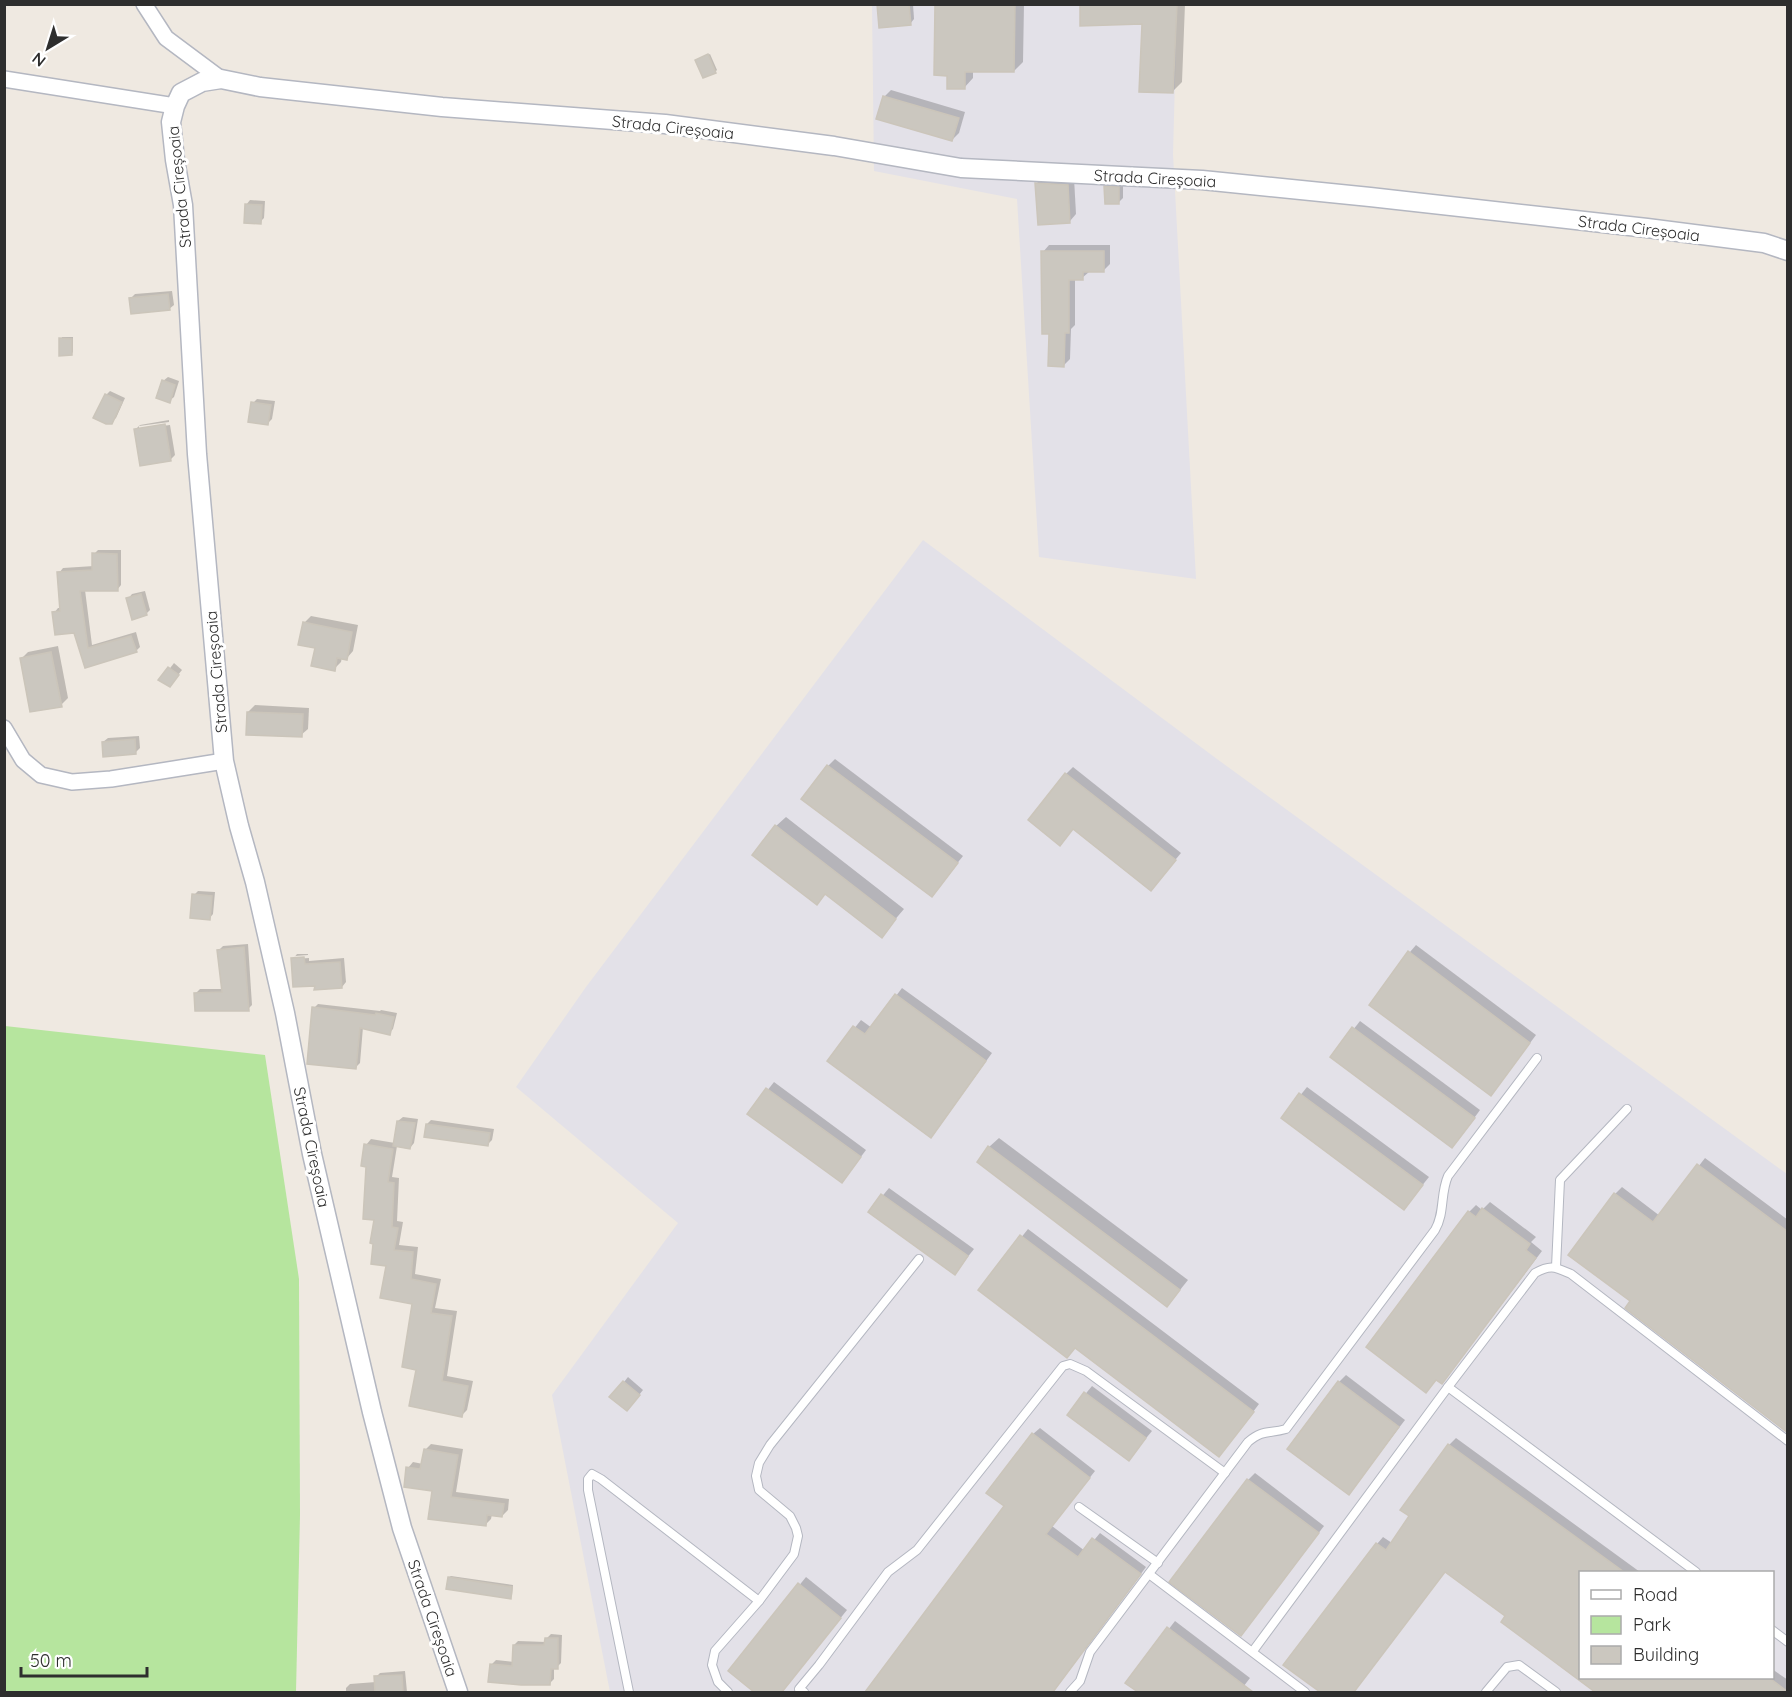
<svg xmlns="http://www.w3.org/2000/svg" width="1792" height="1697" font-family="Quicksand,sans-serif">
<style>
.industrial{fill:#e3e1e8;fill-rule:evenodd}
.green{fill:#b6e59e}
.shadow{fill:#0003}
.building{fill:#cbc7bf;stroke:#cbc5ba;stroke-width:1.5}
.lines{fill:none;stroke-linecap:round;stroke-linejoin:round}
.service-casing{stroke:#b4b7c1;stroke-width:10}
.minor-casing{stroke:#b4b7c1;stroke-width:18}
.tertiary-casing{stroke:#b4b7c1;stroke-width:21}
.service{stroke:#fff;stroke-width:8}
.minor{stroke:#fff;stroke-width:15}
.tertiary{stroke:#fff;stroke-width:18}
.labels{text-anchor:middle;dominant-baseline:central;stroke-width:6;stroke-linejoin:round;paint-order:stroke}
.street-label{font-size:16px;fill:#2e2e2e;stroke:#fff}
</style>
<rect width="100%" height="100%" fill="#efe9e1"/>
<g class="industrial">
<path d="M872,5H1177L1173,154L1196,579L1039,557L1017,199L874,171Z"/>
<path d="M923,540L1217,759L1787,1174V1692H610L552,1395L678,1223L516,1087L586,987ZM1580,1572H1772V1678H1580Z"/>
</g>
<path class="green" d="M5,1026L265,1055L299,1279L300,1515L296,1692H5Z"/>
<g class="shadow">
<path d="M879,4H913L914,19L910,24Z"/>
<path d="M937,4H1024L1023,62L1014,71L973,70V78L964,88Z"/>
<path d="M1081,4H1185L1182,82L1172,92L1144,22Z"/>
<path d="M710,54L717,70L715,72L697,60Z"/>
<path d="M891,90L965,112L959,133L952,140L884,97Z"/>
<path d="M1043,177L1074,178L1076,214L1070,221L1036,184Z"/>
<path d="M1110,183H1123V198L1119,202L1106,187Z"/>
<path d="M250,200L265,201L264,218L260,222L246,205Z"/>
<path d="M1049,245H1110V264L1104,270L1089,272L1082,278H1075V325L1071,329L1070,359L1064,365L1050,332L1043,252Z"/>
<path d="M172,291L174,305L169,309L131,298L135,294Z"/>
<path d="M62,337H73V352L71,354L61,339Z"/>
<path d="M168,377L179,381L174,397L169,401L163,381Z"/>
<path d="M110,391L125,398L116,418L111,422L106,395Z"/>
<path d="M257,399L275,401L272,419L268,423L253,403Z"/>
<path d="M169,420V422L139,426V429L170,425L175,455L170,460L136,429L140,425Z"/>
<path d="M98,550H121V585L117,590H85L92,645L136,632L140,647L136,651L86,666L75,631L54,613L58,608H61L59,573L63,568L94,566V554Z"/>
<path d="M145,591L150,610L146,614L128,599L132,594Z"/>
<path d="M311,616L358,625L353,651L347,658L342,657L341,662L334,669L316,647L304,623Z"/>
<path d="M58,646L68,698L61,705L21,659L28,652Z"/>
<path d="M174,663L182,670L174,680H161Z"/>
<path d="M255,705L309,708L308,729L301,735L248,712Z"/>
<path d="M139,736L140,748L136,752L103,742L108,738Z"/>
<path d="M835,759L963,856L932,895L828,766Z"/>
<path d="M1073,767L1181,853L1151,889L1074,828L1066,774Z"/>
<path d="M786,817L904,909L881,936L826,893L817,903L776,826Z"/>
<path d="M198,891L215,892L213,914L209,919L194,895Z"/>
<path d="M248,944L252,1005L248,1009L196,993L200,989H223L219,950L223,946Z"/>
<path d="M1416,945L1536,1035L1497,1087L1410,952Z"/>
<path d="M297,954H308V955L295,956V959L309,958V961L344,958L346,982L342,987L316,984L293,959Z"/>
<path d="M902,988L992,1053L937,1129L931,1136L829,1060L861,1020L872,1028Z"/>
<path d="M318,1004L380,1011L381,1010L397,1013L393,1029L389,1033L363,1027L360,1063L356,1067L314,1008Z"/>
<path d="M1360,1021L1480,1110L1459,1139L1332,1057Z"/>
<path d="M774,1082L866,1150L848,1174L749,1114Z"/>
<path d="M1307,1087L1429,1177L1404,1208L1283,1117Z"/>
<path d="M403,1117L418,1119L414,1143L410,1148L397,1146L392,1177L399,1178L397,1221L403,1222L399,1245L418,1247L415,1274L441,1279L435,1308L457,1311L447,1376L473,1381L467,1410L462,1415L418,1368L414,1303L388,1264L376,1218L366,1145L371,1139L395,1143L398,1121Z"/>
<path d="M431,1120L494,1129L492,1140L488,1144L427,1124Z"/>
<path d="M999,1138L1188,1280L1176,1295L1167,1305L989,1147Z"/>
<path d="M1705,1158L1788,1220V1430L1632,1301L1570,1255L1615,1194L1622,1187L1660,1216Z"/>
<path d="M889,1188L974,1249L955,1273L870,1211Z"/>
<path d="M1490,1202L1536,1237L1531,1242L1542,1251L1448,1375L1437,1379L1426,1391L1469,1212L1476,1205L1482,1210Z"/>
<path d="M1028,1229L1259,1404L1225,1449L1075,1346L980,1289Z"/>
<path d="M1346,1375L1405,1420L1349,1493L1339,1382Z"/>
<path d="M628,1377L643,1390L631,1405L624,1382Z"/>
<path d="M1092,1386L1152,1431L1129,1459L1069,1414Z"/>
<path d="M1040,1428L1095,1471L1052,1526L1085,1551L1100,1533L1146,1567L1053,1692H867L1006,1506L1033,1434Z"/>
<path d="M1456,1438L1640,1572H1580V1678H1772V1669L1788,1680V1692H1598L1503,1621L1507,1615L1446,1570L1354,1692H1322L1285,1665L1377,1544L1383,1537L1392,1543L1411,1515L1449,1445Z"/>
<path d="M431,1444L463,1449L456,1492L509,1499L508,1510L502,1516L492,1514L491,1519L485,1525L433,1489L408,1468L413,1462L423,1464L425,1450Z"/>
<path d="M1255,1473L1324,1526L1241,1634L1248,1480Z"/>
<path d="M451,1576L513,1585L512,1596L510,1597L449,1577Z"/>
<path d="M806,1577L847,1610L781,1692H757L730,1671Z"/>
<path d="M1175,1621L1250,1678L1240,1691L1241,1692H1140L1127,1683Z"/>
<path d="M551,1634L562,1635L561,1663L557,1667H554V1679L550,1683L492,1664L496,1660L514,1662V1645L518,1641L546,1642V1639Z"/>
<path d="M405,1671L407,1692H346V1688L350,1684L376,1682V1677L380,1673Z"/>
</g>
<g class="building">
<path d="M877,4H909L911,25L879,28Z"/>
<path d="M935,4H1015L1014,72H965V89H947V76L934,75Z"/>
<path d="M1080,4H1177L1173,93L1139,92L1142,24L1080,26Z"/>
<path d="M708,54L716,73L703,78L695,60Z"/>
<path d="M883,96L959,118L952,141L876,119Z"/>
<path d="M1035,183L1068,185L1070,223L1038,225Z"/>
<path d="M1104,186L1119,187V204H1105Z"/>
<path d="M245,204L262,205L261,224L244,223Z"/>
<path d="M1041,251H1104V272H1083V280H1069V333H1065L1064,367L1048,366L1049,334H1042Z"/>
<path d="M168,294L170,310L131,314L129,298Z"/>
<path d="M59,338L72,339V355L59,356Z"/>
<path d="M162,380L175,385L170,403L156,398Z"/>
<path d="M105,394L122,402L112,424H106L93,418Z"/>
<path d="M251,402L271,405L268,425L248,422Z"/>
<path d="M165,424L171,461L140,466L134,429Z"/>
<path d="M92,553L117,554L118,591H80L88,648L131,636L137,652L85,668L74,633L55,635L52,612L60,611L57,572L92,570Z"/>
<path d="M141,594L147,615L132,620L126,598Z"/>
<path d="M303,622L352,632L347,660L337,658L335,671L311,666L315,648L298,645Z"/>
<path d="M51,652L62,707L30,712L20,658Z"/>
<path d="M168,667L179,675L170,687L158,680Z"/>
<path d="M247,712L303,714L302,737L246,735Z"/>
<path d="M135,739L136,754L103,757L102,742Z"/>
<path d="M827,765L958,863L932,897L801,799Z"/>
<path d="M1065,773L1176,860L1151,891L1073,829L1060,846L1028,820Z"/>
<path d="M775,825L896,919L882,938L825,894L817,905L752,855Z"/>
<path d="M192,894L212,896L210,920L190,918Z"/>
<path d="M244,947L249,1011H195L194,993L222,992L217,950Z"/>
<path d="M1408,951L1530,1043L1491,1096L1369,1005Z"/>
<path d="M304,957L305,964L340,962L342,988L314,990L315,986L293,987L291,958Z"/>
<path d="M895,994L986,1061L931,1138L827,1061L853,1026L865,1034Z"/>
<path d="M312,1007L375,1015L376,1013L394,1017L390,1035L360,1028L356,1069L307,1064Z"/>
<path d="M1352,1027L1475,1118L1452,1148L1330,1057Z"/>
<path d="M766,1088L861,1157L842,1183L747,1114Z"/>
<path d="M1299,1093L1423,1185L1404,1210L1281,1118Z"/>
<path d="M397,1121L415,1123L410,1149L393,1146Z"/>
<path d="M426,1124L490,1133L488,1146L424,1137Z"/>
<path d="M364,1144L393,1149L388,1182L394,1183L392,1227L398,1228L394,1250L413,1252L411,1279L436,1284L431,1313L452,1316L442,1381L468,1386L462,1417L409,1406L416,1370L402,1367L412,1304L380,1298L386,1266L371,1264L373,1244L370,1243L374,1220L363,1219L366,1167L361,1166Z"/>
<path d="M988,1146L1180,1290L1167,1307L977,1162Z"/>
<path d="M1697,1164L1788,1232V1433L1625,1308L1630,1301L1568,1255L1614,1193L1653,1222Z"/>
<path d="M881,1194L968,1256L955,1275L868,1212Z"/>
<path d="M1482,1208L1530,1244L1526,1250L1536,1258L1442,1384L1436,1380L1426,1393L1366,1347L1468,1211L1476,1217Z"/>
<path d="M1020,1235L1254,1412L1219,1457L1075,1348L1067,1358L978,1290Z"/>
<path d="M623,1381L640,1395L627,1411L609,1397Z"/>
<path d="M1338,1381L1399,1427L1349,1495L1287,1449Z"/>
<path d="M1084,1392L1146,1438L1129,1461L1067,1415Z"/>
<path d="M1032,1433L1090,1478L1046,1534L1078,1557L1092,1538L1141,1574L1053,1692H865L1004,1506L986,1493Z"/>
<path d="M1448,1444L1624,1572H1581V1677H1768L1788,1692H1595L1501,1622L1505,1616L1445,1572L1354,1692H1320L1283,1665L1376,1543L1386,1550L1409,1516L1400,1510Z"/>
<path d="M424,1449L458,1455L451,1497L504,1504L502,1517L487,1515L486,1526L428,1519L432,1491L404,1487L406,1467L420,1469Z"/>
<path d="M1247,1479L1319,1533L1241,1636L1169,1582Z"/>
<path d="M448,1577L512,1587L511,1599L446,1589Z"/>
<path d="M798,1583L841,1618L782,1692H754L728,1671Z"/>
<path d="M1167,1627L1253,1692H1138L1125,1683Z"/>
<path d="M545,1638H558V1669H551L550,1685H521L488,1682L490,1664L512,1666L513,1645H544Z"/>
<path d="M402,1675L403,1692H375L374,1676Z"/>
</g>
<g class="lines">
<defs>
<g id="service">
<path d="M1556,1267L1560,1180L1627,1109"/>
<path d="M1448,1387L1696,1572"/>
<path d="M1079,1507L1158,1563"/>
<path d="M1149,1574L1305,1692"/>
<path d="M1772,1630L1788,1642"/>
<path d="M1253,1651L1448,1387L1535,1273C1551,1264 1555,1267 1571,1274L1788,1441"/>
<path d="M629,1692L588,1490V1479L592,1474L601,1479L759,1601"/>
<path d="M728,1692L718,1682L712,1665L715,1651L759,1601L794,1554L798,1536L796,1528L790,1516L759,1490L756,1476L759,1463L770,1445L919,1259"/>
<path d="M804,1692L799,1689L819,1665L888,1572L917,1550L1063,1366L1070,1364L1086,1371L1225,1473"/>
<path d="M1070,1692L1080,1681L1090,1652L1248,1442C1263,1429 1269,1434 1286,1429L1435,1230C1445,1213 1440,1194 1448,1176L1537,1058"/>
<path d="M1486,1692L1507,1667L1519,1665L1556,1692"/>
</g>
<g id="minor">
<path d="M144,4L166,38L221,79"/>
<path d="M4,79L175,106"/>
<path d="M4,728L23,760L41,775L72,782L111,779L224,761"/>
</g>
<path id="tertiary" d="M458,1692L402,1528L372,1412L312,1154L285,1013L255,882L239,826L224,761L197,454L183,205L175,160L171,122L175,106L181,93L202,82L221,79L260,87L442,107L665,124L834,146L961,168L1202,180L1370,197L1647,228L1764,243L1788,251"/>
</defs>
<use href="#service" class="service-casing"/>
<use href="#minor" class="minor-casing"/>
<use href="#tertiary" class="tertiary-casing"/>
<use href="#service" class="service"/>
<use href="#minor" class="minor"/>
<use href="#tertiary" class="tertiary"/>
</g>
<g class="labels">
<g class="street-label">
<text transform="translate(673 127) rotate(6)">Strada Cireșoaia</text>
<text transform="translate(1155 178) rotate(3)">Strada Cireșoaia</text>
<text transform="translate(179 187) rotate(-96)">Strada Cireșoaia</text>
<text transform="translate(1639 228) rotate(7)">Strada Cireșoaia</text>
<text transform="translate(216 672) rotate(-95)">Strada Cireșoaia</text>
<text transform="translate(312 1147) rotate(78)">Strada Cireșoaia</text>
<text transform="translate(433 1618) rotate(71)">Strada Cireșoaia</text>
</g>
</g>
<rect width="1792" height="1697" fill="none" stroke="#2e2e2e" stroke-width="12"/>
<rect x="1579" y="1571" width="195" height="108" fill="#ffffff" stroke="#ababab" stroke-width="1.5"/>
<rect x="1591" y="1590" width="30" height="9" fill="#ffffff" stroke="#ababab" stroke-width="1.5"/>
<text x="1633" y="1601" font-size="18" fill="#2e2e2e">Road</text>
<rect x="1591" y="1616" width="30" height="18" fill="#b6e59e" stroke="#ababab" stroke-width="1.5"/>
<text x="1633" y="1631" font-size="18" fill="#2e2e2e">Park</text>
<rect x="1591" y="1646" width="30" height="18" fill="#cbc7bf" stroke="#ababab" stroke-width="1.5"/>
<text x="1633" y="1661" font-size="18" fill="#2e2e2e">Building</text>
<g transform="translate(48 48) rotate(218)" stroke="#ffffff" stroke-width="4.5" paint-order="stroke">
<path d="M0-4.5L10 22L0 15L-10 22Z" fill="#2e2e2e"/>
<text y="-9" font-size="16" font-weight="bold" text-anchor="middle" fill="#2e2e2e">N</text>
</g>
<path d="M21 1667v9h126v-9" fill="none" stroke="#2e2e2e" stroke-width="3"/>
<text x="30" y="1667" font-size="18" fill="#2e2e2e" stroke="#ffffff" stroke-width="4.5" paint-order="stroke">50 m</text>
</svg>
